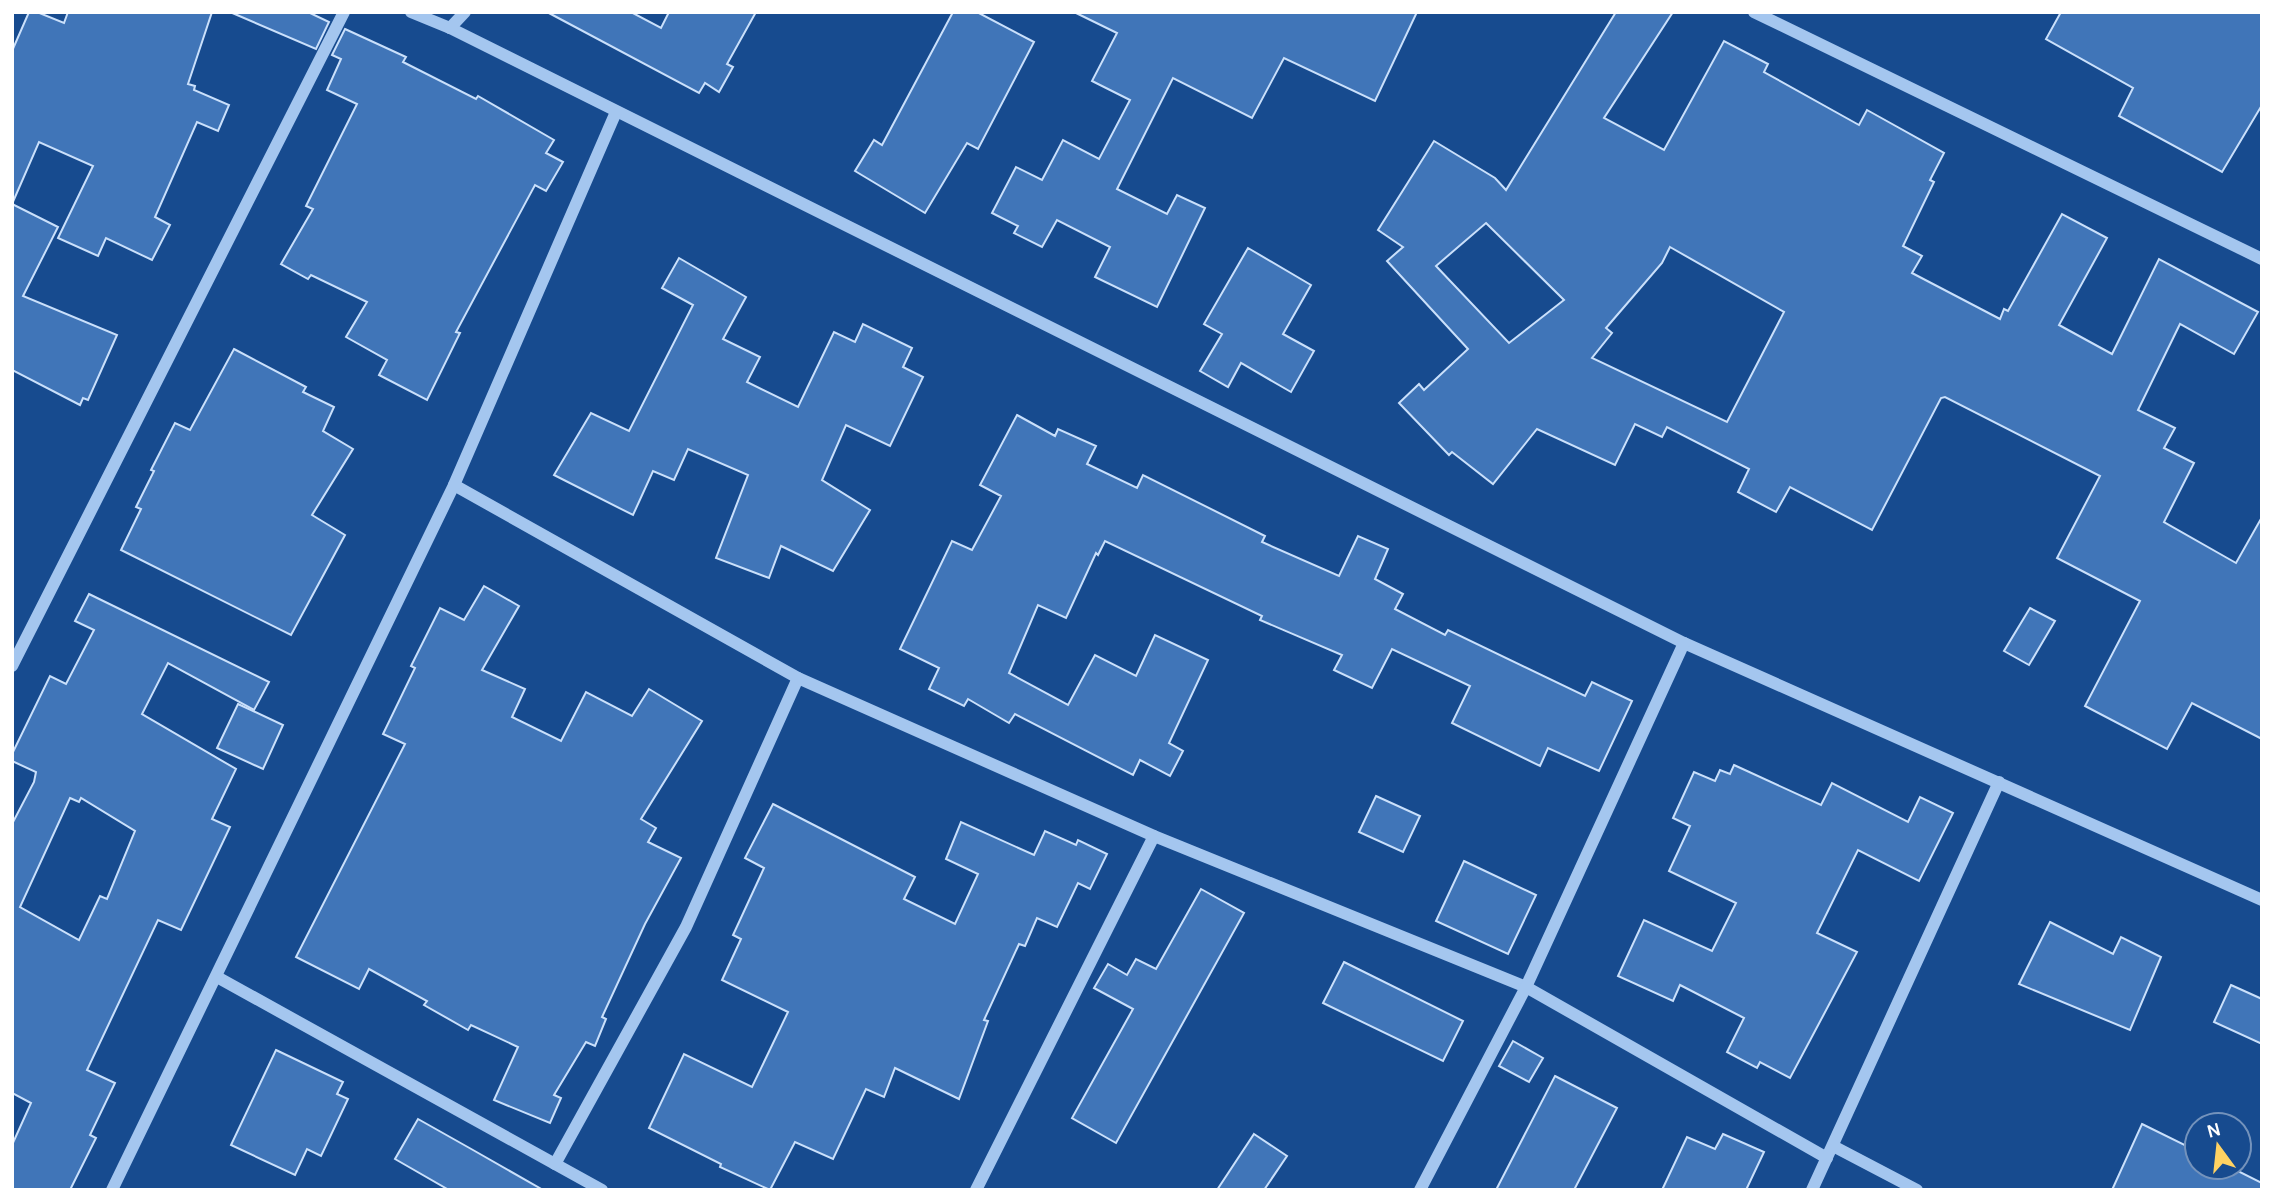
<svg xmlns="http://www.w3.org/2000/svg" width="2274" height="1202" font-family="Karla,sans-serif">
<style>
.building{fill:#4075b8;stroke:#cae0fb;stroke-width:2;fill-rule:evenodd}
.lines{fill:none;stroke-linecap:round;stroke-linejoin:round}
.minor{stroke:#a4c6ef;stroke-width:12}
</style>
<rect width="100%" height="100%" fill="#174b8f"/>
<g class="building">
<path d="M29,12H37L64,23L68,12H212L188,84L195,86L194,90L229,105L218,131L197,122L155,217L170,225L152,260L106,238L98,256L58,238L93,166L39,142L12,204L58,227L23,296L117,335L88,400L83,398L80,405L12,370V51Z"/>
<path d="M230,12H308L329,22L316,49Z"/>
<path d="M547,12H631L661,28L669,12H756L727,64L733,67L719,92L705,83L699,93Z"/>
<path d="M953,12H977L1034,42L978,149L967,143L925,213L855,171L874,140L882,145Z"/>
<path d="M1074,12H1417L1375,101L1284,58L1252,118L1173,78L1117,189L1167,214L1177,195L1205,208L1157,307L1095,277L1110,247L1057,220L1042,247L1014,233L1018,226L992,213L1016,167L1042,180L1063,140L1099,159L1130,100L1092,81L1117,33Z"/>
<path d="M1616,12H1673L1604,118L1664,150L1724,41L1768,64L1764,72L1859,125L1867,110L1944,153L1930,180L1934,182L1903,246L1922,256L1912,273L2000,319L2004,309L2008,311L2062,214L2107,238L2059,325L2112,354L2159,259L2258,312L2234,354L2180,324L2138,410L2175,428L2164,448L2194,463L2164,522L2236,563L2262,517V739L2192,703L2167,749L2085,706L2140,601L2057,558L2100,476L1945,397L1941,398L1872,530L1790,487L1776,512L1738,492L1749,469L1667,427L1662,437L1635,424L1615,465L1537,429L1493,484L1452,452L1449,455L1399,403L1419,384L1424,390L1468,349L1387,261L1403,247L1378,230L1434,141L1495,178L1506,190ZM1486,223L1564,300L1509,343L1436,266ZM1670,247L1784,312L1727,422L1592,358L1612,333L1606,328L1662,263Z"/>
<path d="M2061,12H2262V105L2222,172L2119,116L2133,88L2046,39Z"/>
<path d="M345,29L406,57L403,62L476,99L478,96L554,140L546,153L563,162L546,191L535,185L456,332L460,333L427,400L379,375L387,360L346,337L367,302L311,275L308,279L281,264L313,209L306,206L357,104L327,90L341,59L332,55Z"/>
<path d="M1248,248L1311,285L1283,334L1314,351L1291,392L1241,363L1228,387L1200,371L1222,334L1204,324Z"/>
<path d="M679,258L746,297L723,339L760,357L747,382L798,407L834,332L855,342L863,324L912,348L903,367L923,377L890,446L846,425L822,480L870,510L833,571L781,546L769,578L716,558L748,475L688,449L674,480L653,471L633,515L554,475L591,413L629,431L693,305L662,288Z"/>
<path d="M234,349L306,387L303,392L334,407L323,431L353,449L312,515L345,535L291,635L121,550L141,509L136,507L154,471L151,470L175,423L190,430Z"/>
<path d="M1017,415L1055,436L1058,429L1096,446L1087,464L1137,488L1143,475L1265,536L1262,542L1339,576L1358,536L1388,549L1375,579L1403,594L1395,609L1445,635L1448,630L1585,696L1592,682L1632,701L1599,771L1548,748L1540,766L1452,723L1470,686L1392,649L1372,688L1334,670L1342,655L1260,620L1262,616L1105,541L1098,555L1096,553L1066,618L1038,605L1009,673L1068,705L1095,655L1136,676L1155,635L1208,660L1169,743L1183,751L1170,776L1140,760L1133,775L1015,714L1009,723L968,699L964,706L929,689L939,668L900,649L952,541L972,550L1001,496L980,485Z"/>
<path d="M484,586L519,606L482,670L525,689L512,717L561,741L586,692L632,716L649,689L702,721L641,819L656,828L648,842L681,858L645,924L602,1017L606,1019L595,1046L586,1042L554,1095L561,1098L550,1123L494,1100L518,1047L471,1025L468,1030L424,1005L427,1001L369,969L359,989L296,957L405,744L383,734L415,668L411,666L440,608L464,620Z"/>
<path d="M89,594L269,682L254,710L168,663L142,714L236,769L212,819L230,827L181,930L158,920L87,1070L115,1083L90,1135L96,1138L70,1190H12V1145L31,1103L12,1093V824L34,782L36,772L12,761V754L50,676L66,684L94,630L75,621ZM70,798L79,802L81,798L135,831L107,899L100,896L79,940L20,907Z"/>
<path d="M2030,608L2055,621L2029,665L2004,651Z"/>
<path d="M238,704L283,725L263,769L217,748Z"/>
<path d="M1734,765L1821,805L1832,783L1908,822L1920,797L1953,813L1919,881L1858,850L1817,933L1857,952L1790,1078L1760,1062L1757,1068L1727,1052L1744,1018L1680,985L1673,1001L1618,976L1644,920L1712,951L1736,903L1669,871L1690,826L1673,818L1694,772L1715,781L1720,770L1730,774Z"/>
<path d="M1376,796L1420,816L1403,852L1359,832Z"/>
<path d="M773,804L915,877L904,899L955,924L978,874L946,859L961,822L1034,855L1045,831L1076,845L1078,840L1107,854L1090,889L1078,883L1057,927L1037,918L1025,946L1019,944L984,1020L988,1021L959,1099L895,1068L884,1097L866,1089L833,1159L795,1142L770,1190L720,1167L721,1164L649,1128L684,1054L752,1087L788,1012L722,980L741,939L733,935L764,868L745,858Z"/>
<path d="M1464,861L1536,895L1508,954L1436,921Z"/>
<path d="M1201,889L1244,913L1116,1143L1072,1118L1133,1009L1094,988L1108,964L1127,975L1136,959L1156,969Z"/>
<path d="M2050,922L2113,954L2121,937L2161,957L2130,1030L2019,984Z"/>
<path d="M1344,962L1463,1021L1443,1061L1323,1003Z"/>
<path d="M2231,985L2262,999V1044L2214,1022Z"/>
<path d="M1513,1041L1543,1058L1529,1082L1499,1066Z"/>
<path d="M276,1050L343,1082L337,1094L348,1099L321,1156L307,1149L295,1175L231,1145Z"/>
<path d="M1555,1076L1617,1108L1574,1190H1496Z"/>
<path d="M418,1119L473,1150L543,1190H449L395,1159Z"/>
<path d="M2142,1124L2197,1151V1167H2230L2262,1183V1190H2112Z"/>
<path d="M1254,1134L1287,1156L1264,1190H1217Z"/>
<path d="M1723,1134L1764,1152L1746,1190H1662L1687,1137L1715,1149Z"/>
</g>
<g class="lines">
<g class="minor">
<path d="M411,12L450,28L1684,643L2262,900"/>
<path d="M1754,12L2262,259"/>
<path d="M450,28L465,12"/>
<path d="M454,485L798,678L1154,836L1526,987L1827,1158"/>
<path d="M12,666L344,12"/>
<path d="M217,977L602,1190"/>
<path d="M1833,1146L1917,1190"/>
<path d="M555,1164L686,927L798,678"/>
<path d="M112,1190L454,485L616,112"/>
<path d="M976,1190L1154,836"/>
<path d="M1420,1190L1526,987L1684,643"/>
<path d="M1812,1190L1999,782"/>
</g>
</g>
<rect width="2274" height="1202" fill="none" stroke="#ffffff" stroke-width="28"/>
<g transform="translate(2218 1146) rotate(345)"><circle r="33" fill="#174b8f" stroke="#7493bc" stroke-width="2"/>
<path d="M0-5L12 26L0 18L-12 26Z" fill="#ffd262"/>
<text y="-10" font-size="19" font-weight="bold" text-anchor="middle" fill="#ffffff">N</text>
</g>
</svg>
